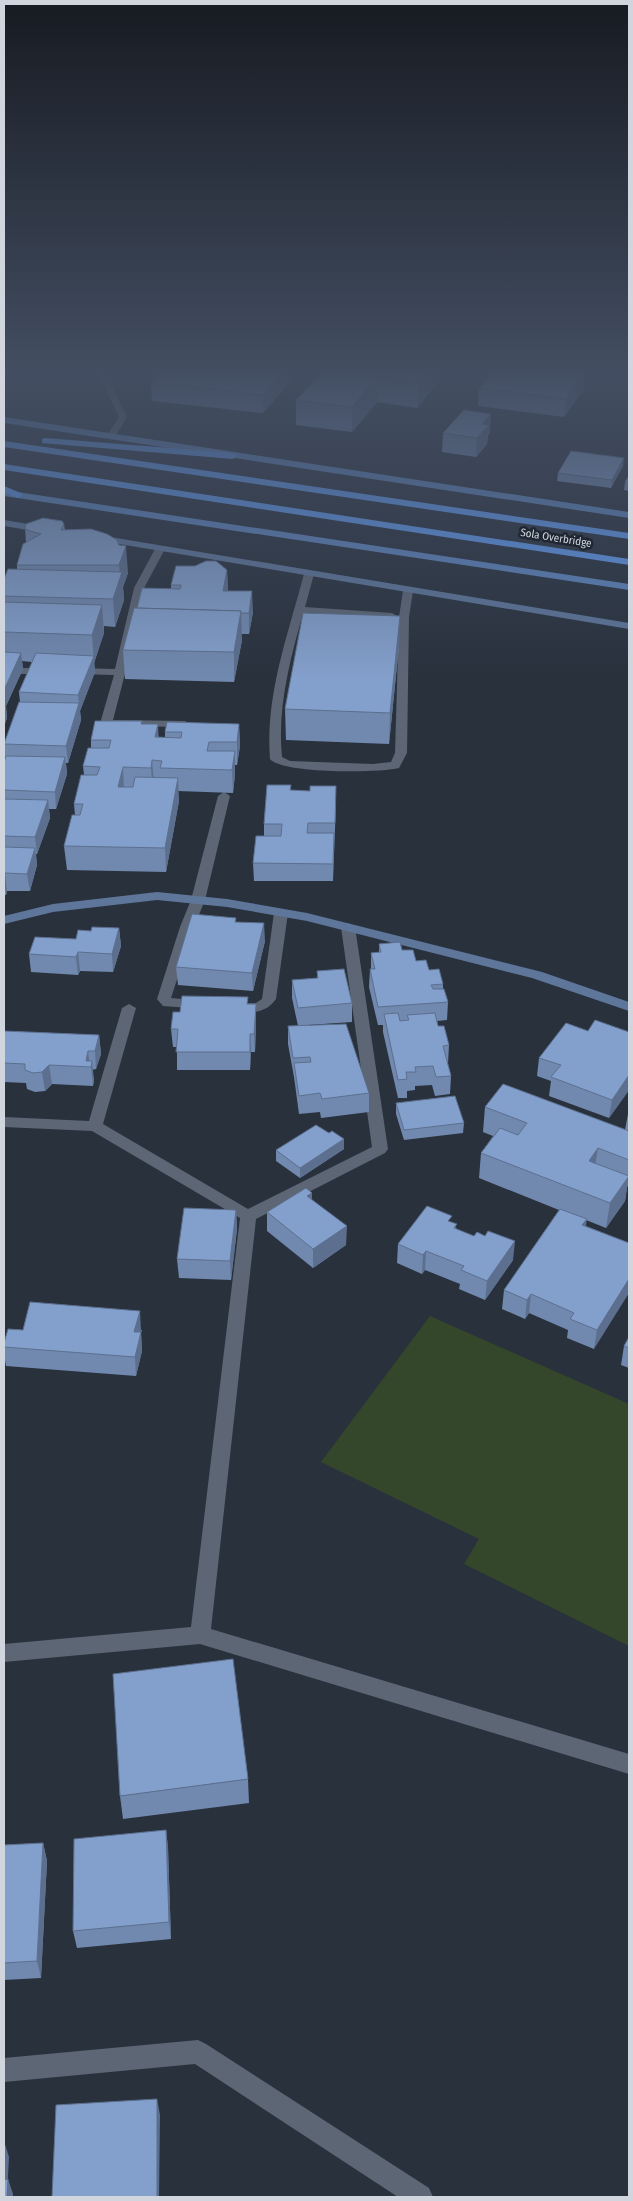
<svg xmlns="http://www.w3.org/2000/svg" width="633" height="2201" font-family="'Fira Sans Condensed',sans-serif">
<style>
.green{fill:#34472b}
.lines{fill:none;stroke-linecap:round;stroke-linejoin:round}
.lane{fill:#5d6675;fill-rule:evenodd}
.street{fill:#5d6675;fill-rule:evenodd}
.secondary{fill:#5e769a;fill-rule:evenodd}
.primary{fill:#5f86c0;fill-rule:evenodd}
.highway{fill:#619cf2;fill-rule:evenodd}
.wall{fill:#7189af}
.shaded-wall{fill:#5c6f8e}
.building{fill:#839fcb;stroke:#5c6f8e}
.labels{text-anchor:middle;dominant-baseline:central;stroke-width:5;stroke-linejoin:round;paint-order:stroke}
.far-street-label{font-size:11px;fill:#d0d5de;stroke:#1f2733}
</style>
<rect width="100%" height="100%" fill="#29313d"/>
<path class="green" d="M430,1316L629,1404V1646L464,1564L479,1539L321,1462Z"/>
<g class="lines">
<g class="lane">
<path d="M97,370H105L127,417L114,438L111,439L107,436L119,417Z"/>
<path d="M309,571L314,574L305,607L392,613L397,616L392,619L303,613C290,660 277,708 282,757L290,761L373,764L391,762L395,753L399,617L403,591L408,588L413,591L409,617L407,753L399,768C379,773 283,774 270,759C265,695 288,635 304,574Z"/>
<path d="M198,896L205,900L194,927L171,998L202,1001L209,1005L202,1009L163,1006L157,999L180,927L191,900Z"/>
<path d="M281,909L288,913L276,999C266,1014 248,1014 232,1010L230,1007L232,1004L256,1003L262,999L274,913Z"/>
</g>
<g class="street">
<path d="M160,546L165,549L144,588L134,639L113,720L185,721L191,724L185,727L105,726L101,720L114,675L75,674L70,671L75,668L115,669L134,588L155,549Z"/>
<path d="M4,668H47L52,671L47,674H4Z"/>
<path d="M224,792L230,796L205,900L198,904L193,903L191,900L218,796Z"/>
<path d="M348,923L355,927L388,1149L385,1153L256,1219L211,1629L629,1754V1774L200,1644L4,1662V1644L191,1627L240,1218L92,1131L4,1127V1117L89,1121L122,1008L129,1004L136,1008L103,1124L248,1209L372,1147L341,927Z"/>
<path d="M198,2040L206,2044L429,2188L433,2197H398L195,2064L4,2082V2058Z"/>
</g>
<g class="secondary">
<path d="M4,520L46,527L51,530L46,533L4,526Z"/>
<path d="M98,535L629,623V629L95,540L93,538Z"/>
<path d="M157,892L227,899L307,913L542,972L629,1002V1011L532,978L307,921L227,907L157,900L53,912L4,924V916L53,904Z"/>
</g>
<g class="primary">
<path d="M4,417L629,512V518L4,423Z"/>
<path d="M4,490L629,584V590L4,496Z"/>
</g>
<g class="highway">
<path d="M45,438L233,453L237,456L233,459L42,443V439Z"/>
<path d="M4,441L629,533V539L4,447Z"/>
<path d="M4,464L629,559V565L4,470Z"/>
<path d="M4,486L21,493L23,495L18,498L4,492Z"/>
</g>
</g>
<g class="wall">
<path d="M163,370H292V379L263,413L152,401L151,382Z"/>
<path d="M325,370H444V374L417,408L377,402L352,432L296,425V400Z"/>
<path d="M479,388L584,389L564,417L478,406Z"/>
<path d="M443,433H490L488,435L487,444L476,457L442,452Z"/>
<path d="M623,466L611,488L557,481L558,473Z"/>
<path d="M629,476V491L624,490L625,482Z"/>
<path d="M64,524L65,530L91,529L128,573L123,587L124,600L115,627L104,626V633L94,663L95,672L80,711L81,720L68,763H66L67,774L56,809H49L50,818L37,854H36L37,865L30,891H7L6,895H4V762L5,759L4,743L20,702L19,692L32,662L22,661L23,669L6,706L7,718L4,726V579L17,569V565L26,542L25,528Z"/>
<path d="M227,570L228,591L253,612L249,634H241L242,640L234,682L125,679L123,650L137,608L171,589V585Z"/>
<path d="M399,646L389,744L286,740L285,709Z"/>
<path d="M142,724L159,737H165V732L239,724L240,746L237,765H235V774L233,793L178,791L179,801L166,872L67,870L64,846L75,815L74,804L84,775L83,766L91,748V740Z"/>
<path d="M291,785V790L336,803L333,881H254L253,863L264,836V824Z"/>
<path d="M119,928L121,946L113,972L80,971L78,975L31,972L29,954L76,939Z"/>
<path d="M265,941L253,991L178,985L176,967Z"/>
<path d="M379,944L402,950L429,970L443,984V989L448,1002L447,1020L437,1021L438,1026L449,1045L448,1064L451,1076L450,1094L435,1096L432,1085L415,1086V1090L407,1091V1098H398L383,1032V1025H378L369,987L370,969H371V953L379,952Z"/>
<path d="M317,971L352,1003V1022L308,1025L369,1093V1112L321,1118L320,1112L299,1114L294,1077L288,1044V1026H298L292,998V980L317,978Z"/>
<path d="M248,1004H256V1022L255,1052H251L250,1070H177V1047H173L171,1029L180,1012Z"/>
<path d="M4,1031L99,1035L101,1054L96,1069L92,1070L94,1080L93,1086L52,1084L45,1091L35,1092L27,1089L26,1083L4,1082Z"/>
<path d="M588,1031L629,1032V1090L609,1118L549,1096L551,1081L537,1076L539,1058Z"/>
<path d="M396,1103L464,1123L463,1133L404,1140L396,1114Z"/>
<path d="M485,1107L625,1130L628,1114L629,1112V1187L627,1186L625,1201L606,1228L586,1220V1226L629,1243L594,1349L567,1338L568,1330L529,1313L525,1319L502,1309L504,1290L559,1210L479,1178L481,1153L493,1136L483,1132Z"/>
<path d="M344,1139V1149L300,1178L276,1161V1150Z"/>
<path d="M312,1200L346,1245L313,1268L267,1231V1212Z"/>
<path d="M236,1210L237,1229L231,1280L179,1278L177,1259Z"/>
<path d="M451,1222L457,1229L513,1260L485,1300L459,1289L460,1284L425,1270L422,1274L397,1263L398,1244Z"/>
<path d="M23,1330H142L141,1333L142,1351L136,1376L6,1366L4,1355V1343Z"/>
<path d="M629,1337V1368L621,1365L624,1346Z"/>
<path d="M248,1779L249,1803L123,1819L120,1796Z"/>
<path d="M166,1830L168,1848L171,1939L77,1948L73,1931Z"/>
<path d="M43,1843L47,1861L41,1978L4,1980V1845Z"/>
</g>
<g class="shaded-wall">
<path d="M285,370H292V379L263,413V395Z"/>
<path d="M429,370H444V374L417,408L418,383Z"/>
<path d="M585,370L584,389L564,417L566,399Z"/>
<path d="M377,378V402L352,432V407Z"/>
<path d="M491,414L490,433L488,435L487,444L476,457L477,438L482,424Z"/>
<path d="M624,458L623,466L611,488L612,480Z"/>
<path d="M126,546L128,573L123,587L124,600L115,627L113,599L120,578L119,565Z"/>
<path d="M227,570L228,591H223Z"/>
<path d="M252,591L253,612L249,634V613Z"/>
<path d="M102,605L104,633L94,663L92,635Z"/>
<path d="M241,611L242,640L234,682V652Z"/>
<path d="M400,616L399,646L389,744L390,713Z"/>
<path d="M21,653L23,669L6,706L7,718L4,726V690Z"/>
<path d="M94,656L95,672L80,711L81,720L68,763L66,746L79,704L78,695Z"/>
<path d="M158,724L159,746L155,737Z"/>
<path d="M239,724L240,746L237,765V742Z"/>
<path d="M235,751V774L233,793L232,770Z"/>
<path d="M65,757L67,774L56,809L55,792Z"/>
<path d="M152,760L154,783L153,791L151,768Z"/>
<path d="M123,767L124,790L118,787Z"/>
<path d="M178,778L179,801L166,872L165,848Z"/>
<path d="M48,800L50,818L37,854L35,837Z"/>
<path d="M35,848L37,865L30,891L27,874Z"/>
<path d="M5,873L7,891L6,895L4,879Z"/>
<path d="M264,923L265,941L253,991L252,973Z"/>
<path d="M119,928L121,946L113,972L112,954Z"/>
<path d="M78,952L80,971L78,975L76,957Z"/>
<path d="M256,1004V1022L255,1052L254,1034Z"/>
<path d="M250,1034L251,1052L250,1070Z"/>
<path d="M99,1035L101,1054L96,1069L95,1051Z"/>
<path d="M88,1051L90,1067L86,1061Z"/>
<path d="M92,1061L94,1080L93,1086L91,1067Z"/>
<path d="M49,1065L52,1084L45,1091L42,1072Z"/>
<path d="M629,1075V1090L609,1118L612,1100Z"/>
<path d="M344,1139V1149L300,1178V1168Z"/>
<path d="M598,1148L594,1173L589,1161Z"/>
<path d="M629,1176L625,1201L606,1228L610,1203Z"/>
<path d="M312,1193V1212L307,1196Z"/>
<path d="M236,1210L237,1229L231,1280L230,1261Z"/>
<path d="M587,1219L584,1238L582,1225Z"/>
<path d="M347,1226L346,1245L313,1268V1249Z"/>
<path d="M515,1241L513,1260L485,1300L487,1281Z"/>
<path d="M426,1251L425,1270L422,1274L423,1255Z"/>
<path d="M629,1279V1293L594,1349L597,1330Z"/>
<path d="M531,1294L529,1313L525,1319L527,1300Z"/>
<path d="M140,1311L142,1351L136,1376L135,1357L134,1332Z"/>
<path d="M166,1830L168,1848L171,1939L169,1922Z"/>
<path d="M43,1843L47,1861L41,1978L37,1961Z"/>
<path d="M157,2099L160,2115L159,2197H157Z"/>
<path d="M4,2141L9,2157L7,2195L4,2184Z"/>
<path d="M8,2179L13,2194V2197H7Z"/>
</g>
<g class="building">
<path d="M163,370H285L263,395L151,382Z"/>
<path d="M325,370H429L418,383L377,378L352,407L296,400Z"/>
<path d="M494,370H585L566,399L479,388Z"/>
<path d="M464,410L491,414L482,424L489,425L477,438L443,433Z"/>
<path d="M571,451L624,458L612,480L558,473Z"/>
<path d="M629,476V483L625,482Z"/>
<path d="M43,518L62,521L64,524L61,530L91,529L107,534L117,540L119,545L126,546L119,565H17L23,544L41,534L27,530L25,528L26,524Z"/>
<path d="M206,561H216L227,570L223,591H252L249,613H240L241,611L137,608L142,588L180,589L181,585H171L176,566H195Z"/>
<path d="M8,569L122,572L113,599L4,596V579Z"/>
<path d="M4,602L102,605L92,635L4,632Z"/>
<path d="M134,608L241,611L234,652L123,650Z"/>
<path d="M303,613L400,616L390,713L285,709Z"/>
<path d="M4,652L21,653L4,690Z"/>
<path d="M36,653L94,656L78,695L19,692Z"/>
<path d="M19,702L79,703L66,746L4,744Z"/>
<path d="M95,721H142L141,724H158L155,737L181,738L182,732H165L167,722L239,724L237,742H209L207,751H235L232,770L160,768L162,761L152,760L151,768L123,767L118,787H133L135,777L178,778L165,848L64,846L72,815H80L83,804H74L81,775H97L100,767L83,766L88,748H109L111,740H91Z"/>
<path d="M6,756L65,757L55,792L4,790V762Z"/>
<path d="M267,785H291L290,790L310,791V786H336L335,823H308L307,833H334L333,864L253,863L256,836H281L282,824H264Z"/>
<path d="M4,799L48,800L35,837L4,836Z"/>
<path d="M4,847L35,848L27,874L5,873L4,876Z"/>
<path d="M192,914L236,918L235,922L264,923L252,973L176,967Z"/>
<path d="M92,927L119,928L112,954L78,952L76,957L29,954L35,937L76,939L78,930L91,931Z"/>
<path d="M400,942L402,950H413L416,961L426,960L429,970L439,969L443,984L431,985L433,989H444L448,1002L378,1007L370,969H375L371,953L381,952L379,944Z"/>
<path d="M344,969L352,1003L298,1008L292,980L318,978L317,971Z"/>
<path d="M182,996L248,997L247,1004H256L254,1034H250V1052H176L178,1029H171L173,1012H180Z"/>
<path d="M398,1013L400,1021L409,1020L407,1015L435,1013L438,1026H444L449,1045L443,1046L451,1076L436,1077L433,1066L415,1067L416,1072H406L407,1079L398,1080L384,1014Z"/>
<path d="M595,1020L629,1032V1075L612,1100L551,1077L561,1065L539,1058L566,1023L588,1031Z"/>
<path d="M346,1024L369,1093L322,1099L320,1093L299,1096L294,1063L311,1062L310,1057L293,1058L288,1026Z"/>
<path d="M4,1031L99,1035L95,1051H88L86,1061H92L91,1067L49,1065L42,1072L33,1073L25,1070V1064L4,1063Z"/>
<path d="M503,1084L629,1131V1160L598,1148L589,1161L629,1176L610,1203L481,1153L500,1128L518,1135L527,1123L485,1107Z"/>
<path d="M455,1096L464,1123L404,1130L396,1103Z"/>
<path d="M316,1125L329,1133L332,1131L344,1139L300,1168L276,1150Z"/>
<path d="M306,1188L312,1193L307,1196L347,1226L313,1249L267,1212Z"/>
<path d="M427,1206L452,1216L448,1221L457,1224L454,1228L474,1236L477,1232L485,1236L488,1231L515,1241L487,1281L461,1270L464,1266L426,1251L423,1255L398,1244Z"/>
<path d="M184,1208L236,1210L230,1261L177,1259Z"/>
<path d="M560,1209L587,1219L582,1225L629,1243V1279L597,1330L570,1319L574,1313L531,1294L527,1300L504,1290Z"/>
<path d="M30,1302L140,1311L134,1332H141L135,1357L4,1347V1343L8,1329L23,1330Z"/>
<path d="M629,1337V1348L624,1346Z"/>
<path d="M233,1659L248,1779L120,1796L113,1674Z"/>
<path d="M166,1830L169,1922L73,1931L74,1839Z"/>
<path d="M43,1843L37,1961L4,1963V1845Z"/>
<path d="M157,2099V2197H52L56,2105Z"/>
<path d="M8,2179L7,2197H4V2180Z"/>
</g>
<linearGradient id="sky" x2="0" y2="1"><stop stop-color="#171b22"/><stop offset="0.55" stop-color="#434e62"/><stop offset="1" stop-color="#434e62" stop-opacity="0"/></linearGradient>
<rect width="633" height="678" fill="url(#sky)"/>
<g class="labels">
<g class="far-street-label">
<text transform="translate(556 538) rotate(9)">Sola Overbridge</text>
</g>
</g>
<rect width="633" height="2201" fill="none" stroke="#d0d5de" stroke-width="10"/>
</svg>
